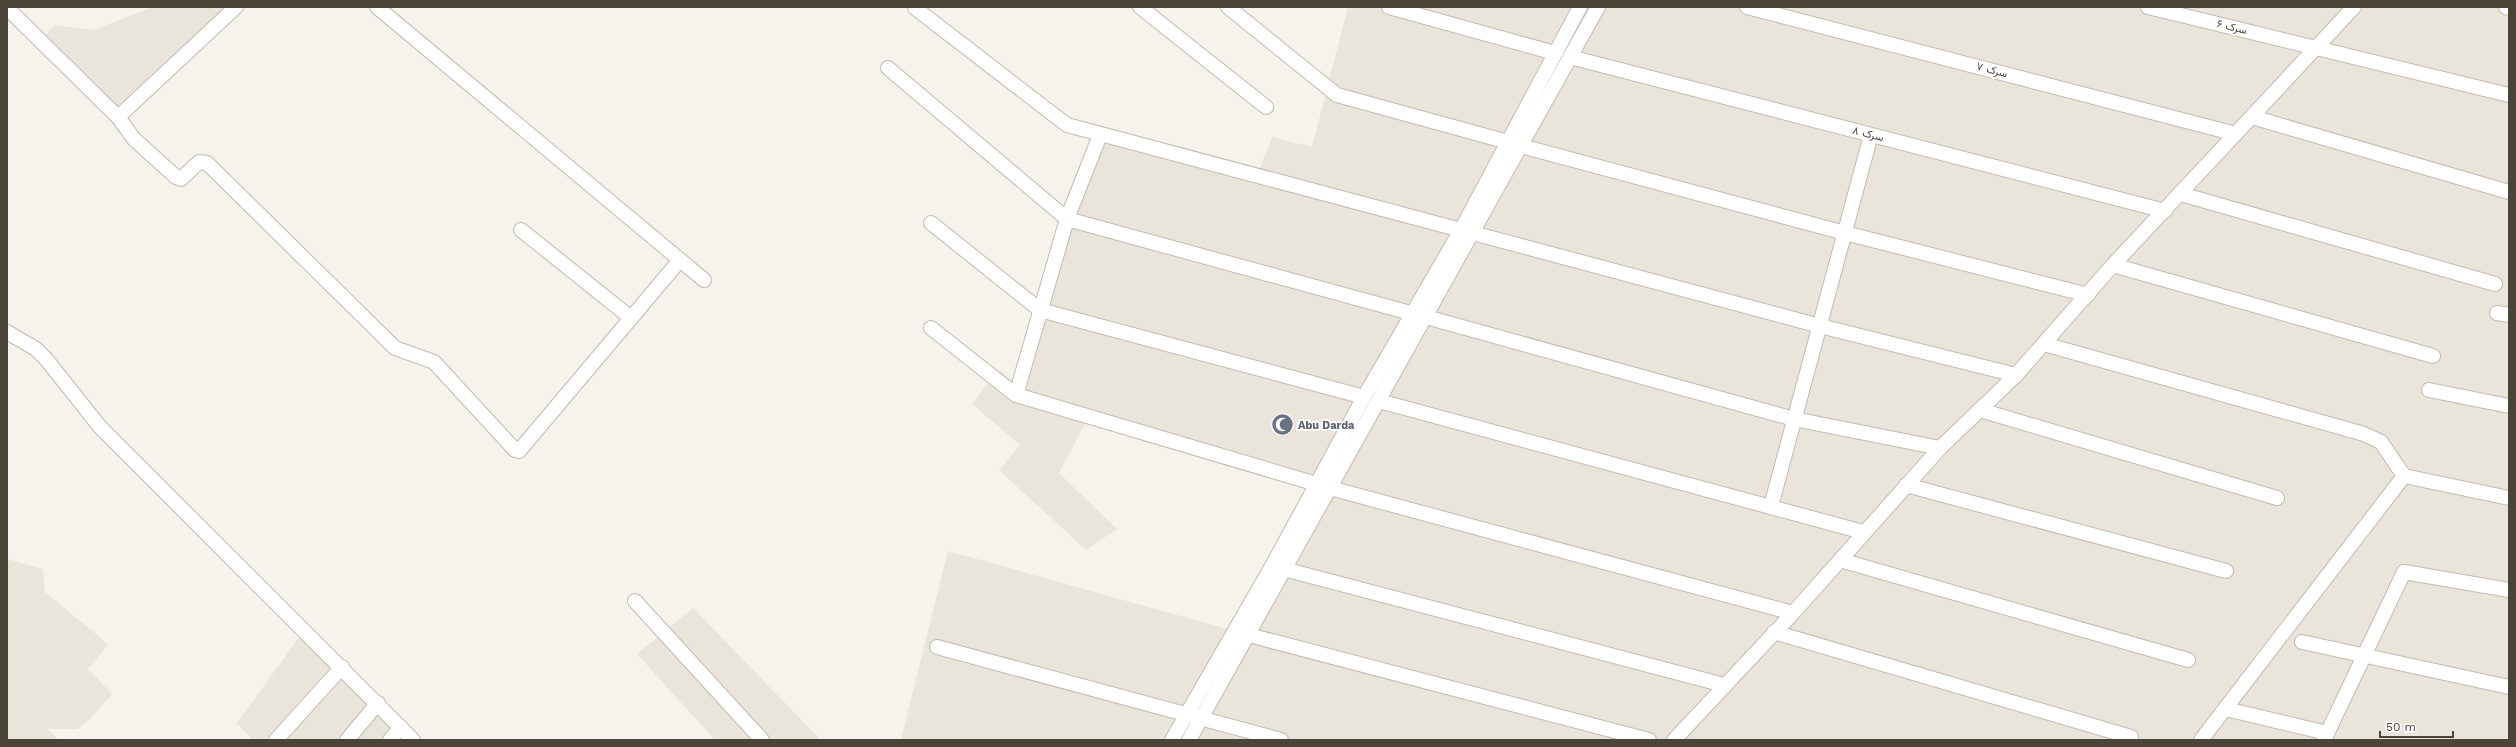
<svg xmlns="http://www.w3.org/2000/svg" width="2516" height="747" font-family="'Work Sans',Vazirmatn,sans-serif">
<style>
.residential{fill:#eae5da}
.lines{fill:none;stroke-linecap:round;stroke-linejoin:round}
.minor-casing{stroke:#c2bbae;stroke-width:16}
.minor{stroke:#fff;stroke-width:14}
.labels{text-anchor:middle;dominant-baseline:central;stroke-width:4;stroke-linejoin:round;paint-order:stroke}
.street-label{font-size:11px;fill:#4b4439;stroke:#fff}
.worship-label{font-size:11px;font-weight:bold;fill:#5b616d;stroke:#fff;text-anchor:start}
</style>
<rect width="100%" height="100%" fill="#f6f3ec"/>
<g class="residential">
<path d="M12,7L45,36L54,25L94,30L152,7H236L118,117Z"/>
<path d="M1348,7H2509V740H901L948,551L1234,631L1318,484L1087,420L1059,473L1117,529L1086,550L999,470L1020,445L972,404L999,370L1014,382L1094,135L1256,179L1272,137L1312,147Z"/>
<path d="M7,559L43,569L45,592L108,644L88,669L112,694L89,720L77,729H48L59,740H7Z"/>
<path d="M693,608L821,740H715L637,654Z"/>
<path d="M308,625L420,740H253L237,723Z"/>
</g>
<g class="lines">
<defs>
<g id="minor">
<path d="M377,7L704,280"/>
<path d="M1140,7L1266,107"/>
<path d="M1228,7L1337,95L1508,142"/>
<path d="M1389,7L1555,53"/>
<path d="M1747,7L2236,134"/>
<path d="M2148,7L2509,95"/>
<path d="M2506,7L2509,8"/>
<path d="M7,8L118,117L236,7"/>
<path d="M915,8L1067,125L1461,230"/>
<path d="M1570,57L2165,211"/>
<path d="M888,68L1067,219L1414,314"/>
<path d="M118,117L134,139L176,177L181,179L199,162L207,163L395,348L434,362L515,450L519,451L680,260"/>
<path d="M2252,117L2509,192"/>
<path d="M1521,146L1845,233L2088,295"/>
<path d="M2181,194L2495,284"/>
<path d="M931,223L1040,310L1364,397"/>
<path d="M521,230L631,318"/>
<path d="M1473,233L1820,326L2016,375"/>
<path d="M2113,265L2433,356"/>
<path d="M2497,313L2509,315"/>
<path d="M1426,317L1794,419L1940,448"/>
<path d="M931,328L1016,395L1330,488L1793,613"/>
<path d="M7,332L36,349L46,359L100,427L413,740"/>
<path d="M2044,344L2364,434L2381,442L2404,476L2509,498"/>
<path d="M2429,390L2509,406"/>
<path d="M1016,395L1067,219L1100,135"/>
<path d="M1379,401L1863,532"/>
<path d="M1980,410L2277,498"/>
<path d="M1906,485L2226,571"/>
<path d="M1771,506L1871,135"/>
<path d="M1840,560L2188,660"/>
<path d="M1276,567L1724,685"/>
<path d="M635,601L762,740"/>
<path d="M1774,632L2131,737"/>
<path d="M1241,633L1649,740"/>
<path d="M2302,642L2509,687"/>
<path d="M937,647L1281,740"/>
<path d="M2226,709L2327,733"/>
<path d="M276,740L342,667"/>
<path d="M347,740L378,703"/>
<path d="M390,740L401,727"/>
<path d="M1172,740L1272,566L1364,397L1461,230L1580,7"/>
<path d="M1189,740L1598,7"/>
<path d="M1674,740L1793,613L1940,448L2016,375L2113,265L2354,7"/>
<path d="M2201,740L2404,476"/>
<path d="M2324,740L2404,572L2509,590"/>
</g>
</defs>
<use href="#minor" class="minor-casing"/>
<use href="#minor" class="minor"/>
</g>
<defs>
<symbol id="mosque-disc" viewBox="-11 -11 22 22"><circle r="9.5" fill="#6b7280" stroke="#fff"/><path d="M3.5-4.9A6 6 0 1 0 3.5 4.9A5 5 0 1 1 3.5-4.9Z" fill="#fff"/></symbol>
</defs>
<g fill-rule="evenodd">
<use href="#mosque-disc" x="1270" y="412" width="25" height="25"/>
</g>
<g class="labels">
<g class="street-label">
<text transform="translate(2232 27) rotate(14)">سرک ۶</text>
<text transform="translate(1992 70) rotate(15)">سرک ۷</text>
<text transform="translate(1868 134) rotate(14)">سرک ۸</text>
</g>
<g class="worship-label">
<text x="1298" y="425">Abu Darda</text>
</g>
</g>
<rect width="2516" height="747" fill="none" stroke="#4b4439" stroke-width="16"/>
<path d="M2380 731v6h73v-6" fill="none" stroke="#4b4439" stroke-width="2"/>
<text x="2386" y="731" font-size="12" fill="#4b4439" stroke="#ffffff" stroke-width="3" paint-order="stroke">50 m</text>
</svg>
